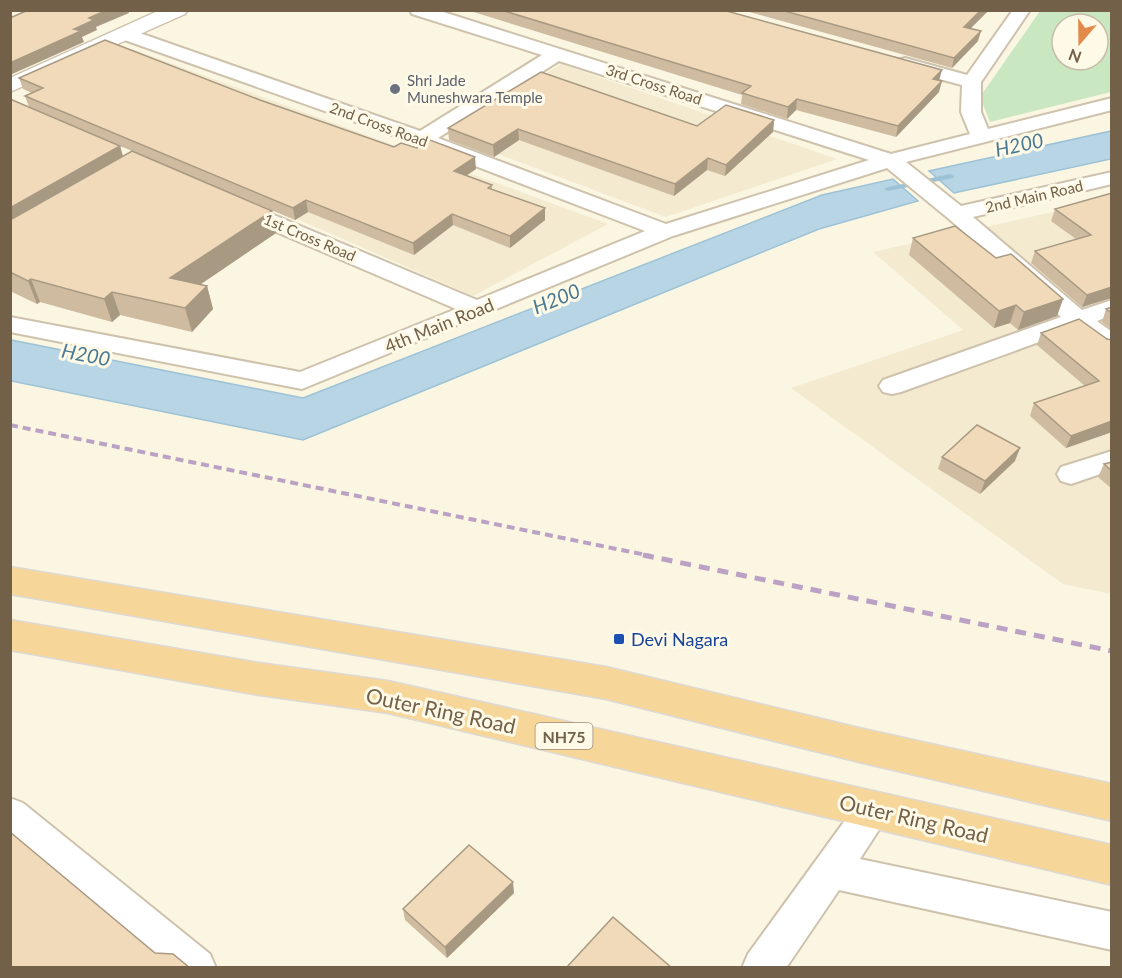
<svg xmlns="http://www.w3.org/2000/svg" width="1122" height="978" font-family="Lato,sans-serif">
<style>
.residential{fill:#f3ead0}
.green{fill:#c9e8c1;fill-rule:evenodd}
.water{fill:#b7d5e4;stroke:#9dc2d6;stroke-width:1.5}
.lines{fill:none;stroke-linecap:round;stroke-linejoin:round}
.stream{fill:#9dc2d6;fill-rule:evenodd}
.minor-casing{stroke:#cec2ac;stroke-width:4}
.tertiary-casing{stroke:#cec2ac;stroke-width:3}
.trunk-casing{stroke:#ddd9d3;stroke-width:3}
.minor{fill:#fff;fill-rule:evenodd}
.tertiary{fill:#fff;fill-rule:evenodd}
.trunk{fill:#f7d69a;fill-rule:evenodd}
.rail-far1{stroke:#bba1c4;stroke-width:4;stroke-dasharray:8 5;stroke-linecap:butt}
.rail{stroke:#bba1c4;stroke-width:5;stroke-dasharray:11 8;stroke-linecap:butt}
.wall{fill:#cebba0;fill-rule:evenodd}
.shaded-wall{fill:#a89982}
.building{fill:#f0daba;stroke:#a89982;stroke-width:1.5}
.worship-dot{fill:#6b7280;stroke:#fffae7;stroke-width:2}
.transit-dot{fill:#1a4fb4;stroke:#fffae7;stroke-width:2}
.labels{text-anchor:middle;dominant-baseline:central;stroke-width:6;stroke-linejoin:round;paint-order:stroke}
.far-worship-label{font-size:15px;fill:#5b616d;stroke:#fffae7;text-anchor:start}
.far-street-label{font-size:15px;fill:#726049;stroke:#fffae7}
.shield{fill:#fffae7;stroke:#9c8e78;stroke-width:1.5}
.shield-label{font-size:16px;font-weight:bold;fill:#726049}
.street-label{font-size:18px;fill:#726049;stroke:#fffae7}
.transit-label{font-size:18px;fill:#164399;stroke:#fffae7;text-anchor:start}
.water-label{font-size:20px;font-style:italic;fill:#497993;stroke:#fffae7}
.near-street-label{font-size:21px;fill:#726049;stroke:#fffae7}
</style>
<rect width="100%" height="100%" fill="#fbf6e2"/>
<g class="residential">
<path d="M132,49L608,224L473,296L26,100Z"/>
<path d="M561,64L837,159L666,217L447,135Z"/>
<path d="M1111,199V594L1063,584L791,388L963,330L873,252Z"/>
</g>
<path class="green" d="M1040,11H1111V92L990,122L980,97ZM1062,24H1098V60H1062Z"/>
<g class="water">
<path d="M1111,131V159L954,193L929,171Z"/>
<path d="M893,179L918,201L819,229L303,440L11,381V340L303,398L822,195Z"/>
</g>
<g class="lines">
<path class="stream" d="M950,174L954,176L953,178L888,191L884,189L888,187Z"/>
<defs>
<g id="minor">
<path d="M410,10H437L891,154L970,134L961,112L962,85L898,68L896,64L898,60L905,58L967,75L1013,10H1030L981,82V112L988,129L1112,98V110L906,162L961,206L1112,172V184L973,217L1082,310L1112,300V315L1097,321L1112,332V352L1103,350L1075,329L901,392L892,394L883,392L879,386L883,380L1061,317L949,219L887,168L673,236L302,389L10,332V317L300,372L456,309L230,212L227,207L230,202L238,200L477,300L645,231L415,143L119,38L116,34L119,30H131L420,131L542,55L412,14ZM559,61L869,160L666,224L438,138Z"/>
<path d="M1112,451V470L1071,484L1061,481L1057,474L1061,467Z"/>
<path d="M875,792L888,797L893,808L860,859L1112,912V950L839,890L786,968H742L748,954L862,797Z"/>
<path d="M10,798L23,803L210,954L216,968H165L10,837Z"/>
</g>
<path id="tertiary" d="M160,10H188L185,14L10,92V78Z"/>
<g id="trunk">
<path d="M10,567L606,667L859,728L1112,784V821L859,762L606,699L10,594Z"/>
<path d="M10,620L253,662L388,681L1112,845V885L388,713L253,694L10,650Z"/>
</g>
</defs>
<use href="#minor" class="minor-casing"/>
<use href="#tertiary" class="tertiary-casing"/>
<use href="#trunk" class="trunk-casing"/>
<use href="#minor" class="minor"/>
<use href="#tertiary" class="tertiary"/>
<use href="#trunk" class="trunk"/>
<path class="rail-far1" d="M10,425L651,556"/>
<path class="rail" d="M643,555L1112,651"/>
</g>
<g class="wall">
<path d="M467,10H723L939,81V92L896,137L796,110L787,119L741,104L742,95Z"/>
<path d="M742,10H989L971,28L978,41L952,68Z"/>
<path d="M19,78L260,100L394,147L476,169L466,176L492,185V189L545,208V220L510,248L453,225L414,255L308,212L295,220L200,180L272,211L276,233L201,284L207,286L213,309L192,332L120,315L112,322L40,302L37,304L10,291V99L29,107L25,96L32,93L23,89ZM120,146L132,151L123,156Z"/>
<path d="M774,120L773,132L725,176L707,170L674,196L519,140L494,157L449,140L448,128L697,126Z"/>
<path d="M1112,193V298L1082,307L1031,263L1035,251L1076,239L1051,221L1055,209Z"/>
<path d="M913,238L996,258L1063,299L1057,316L1018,330L1010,323L994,328L909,255Z"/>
<path d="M1112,307V330L1102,322L1106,309Z"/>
<path d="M1041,333L1107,339L1112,432L1066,448L1030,416L1034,403L1085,386L1037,345Z"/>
<path d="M942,457L1015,461L980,494L938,469Z"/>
<path d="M1112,462V489L1098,477L1104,464Z"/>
<path d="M514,893L447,958L405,920L403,909Z"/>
</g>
<g class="shaded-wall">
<path d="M107,10H128L129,13L96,27L97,30L82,37L84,42L10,75V63L74,29L89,18Z"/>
<path d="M981,10H989L962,37L964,27Z"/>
<path d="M981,31L978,41L952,68L954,58Z"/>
<path d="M942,70L939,81L933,79Z"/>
<path d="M942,81L939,92L896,137L898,126Z"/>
<path d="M797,99L796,110L787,119L788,107Z"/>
<path d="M774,120L773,132L725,176L726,165Z"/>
<path d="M518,129L519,140L494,157L493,145Z"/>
<path d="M120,146L126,168L10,235V208Z"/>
<path d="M475,157L476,169L455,183L454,171Z"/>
<path d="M708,158L707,170L674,196L675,184Z"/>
<path d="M306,200L308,212L295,220L293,208Z"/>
<path d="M545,208V220L510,248V236Z"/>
<path d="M272,211L276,233L176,301L170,278Z"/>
<path d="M452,214L453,225L414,255L413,243Z"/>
<path d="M31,279L40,302L37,304L28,281Z"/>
<path d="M207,286L213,309L192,332L185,308Z"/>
<path d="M1112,287L1111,298L1082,307L1087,295Z"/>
<path d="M112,292L120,315L112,322L104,299Z"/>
<path d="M1063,299L1057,316L1018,330L1024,312Z"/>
<path d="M1016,305L1010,323L994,328L999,311Z"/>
<path d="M1112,421V432L1066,448L1071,436Z"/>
<path d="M1020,448L1015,461L980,494L985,481Z"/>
<path d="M513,882L514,893L447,958L445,947Z"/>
</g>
<g class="building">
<path d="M28,10H107L89,18L94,20L74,29L81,31L10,63V18Z"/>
<path d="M501,10H723L942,70L933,79L942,81L898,126L797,99L788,107L742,93L751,86Z"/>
<path d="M781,10H981L964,27L981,31L954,58Z"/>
<path d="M105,40L260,100L394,147L401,143L417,148L430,140L475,157L454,171L492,185L488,188L545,208L510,236L452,214L413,243L306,200L293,208L25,96L43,88L19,78Z"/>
<path d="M541,72L697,126L726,105L774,120L726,165L708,158L675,184L518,129L493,145L448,128Z"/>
<path d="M10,99L120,146L10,208Z"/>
<path d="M132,151L272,211L170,278L207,286L185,308L112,292L104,299L31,279L28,281L10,272V220Z"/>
<path d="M1112,193V287L1087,295L1035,251L1091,235L1055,209Z"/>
<path d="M955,226L996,258L1011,254L1063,299L1024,312L1016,305L999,311L913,238Z"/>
<path d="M1112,307V313L1106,309Z"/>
<path d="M1079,319L1107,339L1112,340V421L1071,436L1034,403L1099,381L1041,333Z"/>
<path d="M977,425L1020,448L985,481L942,457Z"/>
<path d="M1112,462V471L1104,464Z"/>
<path d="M10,832L155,953L173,954L190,968H10Z"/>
<path d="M469,845L513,882L445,947L403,909Z"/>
<path d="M613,917L672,968H566Z"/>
</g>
<circle class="worship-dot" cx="395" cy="89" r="6"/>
<rect class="transit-dot" x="613" y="633" width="12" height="12" rx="3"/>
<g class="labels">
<g class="far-worship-label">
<text x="407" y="80">Shri Jade<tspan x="407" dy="17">Muneshwara Temple</tspan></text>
</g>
<g class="far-street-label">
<text transform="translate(654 84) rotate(18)">3rd Cross Road</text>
<text transform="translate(379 124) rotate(20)">2nd Cross Road</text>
<text transform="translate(1034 196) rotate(-13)">2nd Main Road</text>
<text transform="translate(310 237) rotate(23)">1st Cross Road</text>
</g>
<rect class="shield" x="535.5" y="723" width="57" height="26" rx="4.5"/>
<g class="shield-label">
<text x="564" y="736">NH75</text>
</g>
<g class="street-label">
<text transform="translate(439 325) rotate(-22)">4th Main Road</text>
</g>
<g class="transit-label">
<text x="631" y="639">Devi Nagara</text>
</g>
<g class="water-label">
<text transform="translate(1019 144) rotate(-12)">H200</text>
<text transform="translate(556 298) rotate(-22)">H200</text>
<text transform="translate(86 354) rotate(11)">H200</text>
</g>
<g class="near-street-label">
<text transform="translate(441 710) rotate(12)">Outer Ring Road</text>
<text transform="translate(914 818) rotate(13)">Outer Ring Road</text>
</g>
</g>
<rect width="1122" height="978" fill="none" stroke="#726049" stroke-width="24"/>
<g transform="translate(1080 42) rotate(200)"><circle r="28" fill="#fffae7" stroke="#c7bca8" stroke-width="1.5"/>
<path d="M0-4.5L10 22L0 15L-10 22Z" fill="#e38949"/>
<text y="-9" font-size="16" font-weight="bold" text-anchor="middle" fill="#726049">N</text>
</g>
</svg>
